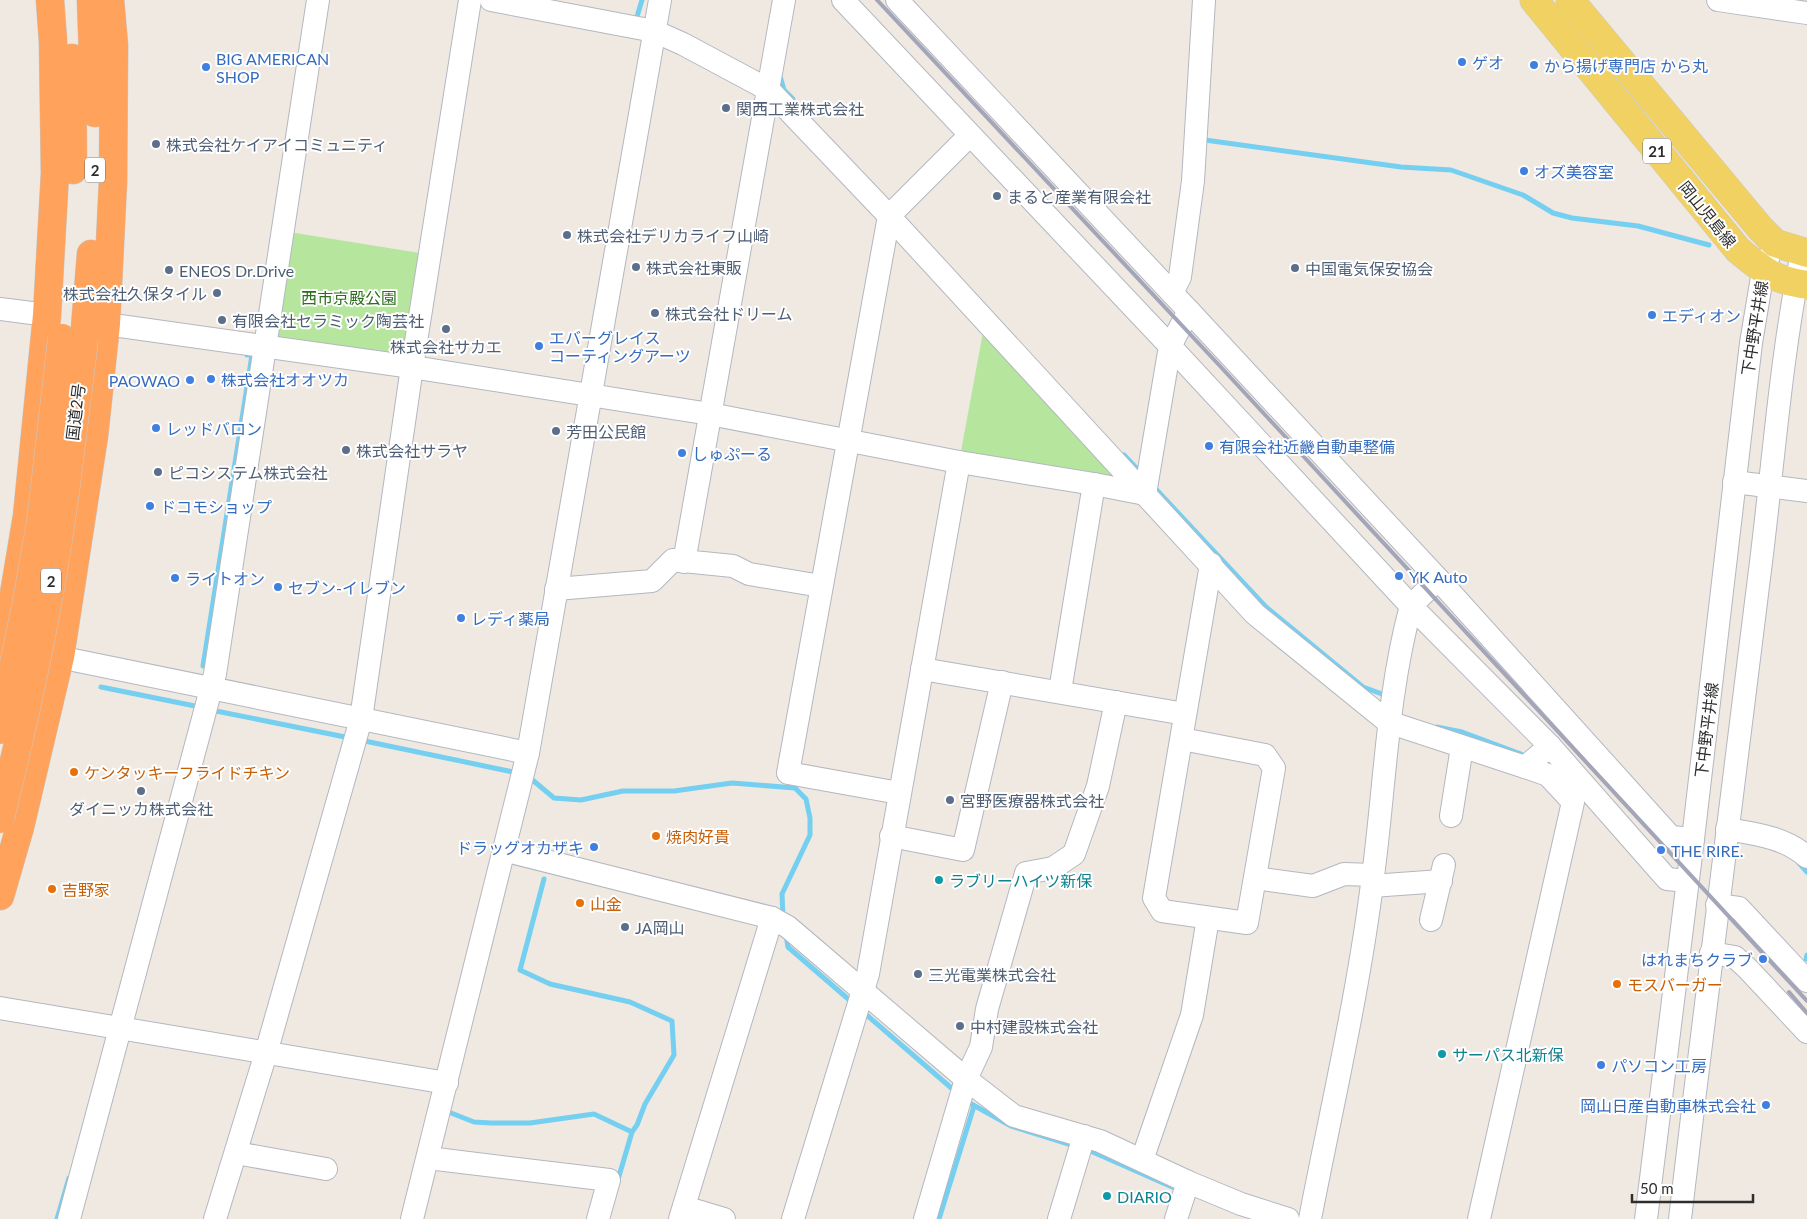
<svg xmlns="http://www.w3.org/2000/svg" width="1807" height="1219" font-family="Lato,'Noto Sans JP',sans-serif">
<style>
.green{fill:#b6e59e}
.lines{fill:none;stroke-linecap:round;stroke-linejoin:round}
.stream{stroke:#75cff0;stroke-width:5}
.minor-casing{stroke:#b4b7c1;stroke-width:24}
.major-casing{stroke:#c9c9c9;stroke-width:29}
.highway-casing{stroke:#c9c9c9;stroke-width:29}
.minor{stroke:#fff;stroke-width:22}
.major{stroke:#f2d163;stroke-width:28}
.highway{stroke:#ffa35c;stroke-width:28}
.rail{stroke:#a3a6b8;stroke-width:4}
.highway-bridge-casing{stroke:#c9c9c9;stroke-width:29;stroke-linecap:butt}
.highway-bridge{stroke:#ffa35c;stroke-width:28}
.shop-dot{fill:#3f7fe0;stroke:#fff;stroke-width:2}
.service-dot{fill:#5c6f8a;stroke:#fff;stroke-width:2}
.food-dot{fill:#e8710a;stroke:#fff;stroke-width:2}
.culture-dot{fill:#0f9aa8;stroke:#fff;stroke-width:2}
.labels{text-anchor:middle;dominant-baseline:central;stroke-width:4;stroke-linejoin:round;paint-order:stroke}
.shield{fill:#fff;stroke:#6d6d6d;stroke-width:1}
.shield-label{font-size:15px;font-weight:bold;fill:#2e2e2e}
.shop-label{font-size:16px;fill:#366cbe;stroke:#fff;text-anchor:start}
.service-label{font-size:16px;fill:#4e5e75;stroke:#fff;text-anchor:start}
.street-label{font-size:16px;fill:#2e2e2e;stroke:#fff}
.park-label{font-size:16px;fill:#2c6e1b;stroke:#fff}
.food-label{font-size:16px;fill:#c56008;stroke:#fff;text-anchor:start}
.culture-label{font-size:16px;fill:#0d838f;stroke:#fff;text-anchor:start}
</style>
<rect width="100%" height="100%" fill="#efe9e1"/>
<g class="green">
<path d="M289,232L426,254L410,354L400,360L271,339Z"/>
<path d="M984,327L1119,480L961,451Z"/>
</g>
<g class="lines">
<g class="stream">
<path d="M636,20L642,0"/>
<path d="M780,76L784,90L793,99"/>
<path d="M1205,140L1401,167L1451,170L1523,195L1553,213L1572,218L1638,226L1709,245"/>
<path d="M1124,455L1142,474"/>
<path d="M1153,486L1266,607L1363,687L1382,694L1386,699"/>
<path d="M203,666L252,355H247"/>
<path d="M101,687L200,707"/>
<path d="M211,710L350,738"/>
<path d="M1437,727L1462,732L1521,754"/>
<path d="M360,740L518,773"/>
<path d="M529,777L554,798L581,800L623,791H674L732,783L795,788L806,799L810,818V835L782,894L783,917"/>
<path d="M1799,863L1807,872"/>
<path d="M544,879L520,970L550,984L630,1002L672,1021L674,1055L645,1104L637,1125L632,1132"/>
<path d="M786,935L788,947L854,1004"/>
<path d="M1806,959L1807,955"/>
<path d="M862,1011L956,1092"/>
<path d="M966,1101L1011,1126L1075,1146"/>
<path d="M446,1111L474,1122L491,1123H530L594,1114L632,1132L617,1183"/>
<path d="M1086,1149L1179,1190"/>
<path d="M57,1219L69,1178"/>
<path d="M939,1219L974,1106"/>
</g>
<defs>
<g id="minor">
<path d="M491,0L654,31L683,44L769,90L889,216L1255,614L1388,722L1525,767L1550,746"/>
<path d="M843,0L1170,346L1411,606C1387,694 1385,786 1373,876C1359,991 1332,1105 1310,1219"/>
<path d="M897,0L1172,293"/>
<path d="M1718,0L1807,13"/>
<path d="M0,309L47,315"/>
<path d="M1189,311L1438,579L1671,837L1693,839"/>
<path d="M106,324L412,367L710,414L959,462L1094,484L1145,494"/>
<path d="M1734,482L1807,491"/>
<path d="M1145,494L1170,346L1189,311L1172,293L1180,277L1193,181L1204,0"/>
<path d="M684,562L784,0"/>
<path d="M1438,579L1411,606L1550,746L1667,879L1688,881"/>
<path d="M556,589L652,581L673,560L733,566L749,574L821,586"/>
<path d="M44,654L528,753"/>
<path d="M922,669L1185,714"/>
<path d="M1060,691L1094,484"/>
<path d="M1182,739L1265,755L1274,768L1247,923L1162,911L1154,898L1211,564"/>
<path d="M899,793L788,773L889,216L970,135"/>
<path d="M1451,816L1462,747"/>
<path d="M1727,829C1756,834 1784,837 1807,857"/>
<path d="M891,836L963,850L1002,682"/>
<path d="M503,850L772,918L788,927L966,1079L1014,1116L1100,1141L1188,1182L1241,1204L1288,1219"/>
<path d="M1255,878L1313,886L1344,874L1373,875"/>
<path d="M1372,886L1441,881"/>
<path d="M1717,905L1739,908L1807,981"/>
<path d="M1431,920L1444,865"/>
<path d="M1711,953L1735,957L1748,969L1807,1032"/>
<path d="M0,1008L447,1083"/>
<path d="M236,1153L326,1169"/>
<path d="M428,1158L609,1180L598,1219"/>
<path d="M1142,1160L1192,1015L1208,918"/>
<path d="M684,1207L724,1219"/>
<path d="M69,1219L215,674L318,0"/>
<path d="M215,1219L266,1053L361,719L412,367L470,0"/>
<path d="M412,1219L528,753L660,0"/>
<path d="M680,1219L772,918"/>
<path d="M793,1219L868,974L959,462"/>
<path d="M925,1219L966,1079L981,1047L987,1009L1026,873L1053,868L1074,854L1098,786L1116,702"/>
<path d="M1059,1219L1084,1136"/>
<path d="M1176,1219L1188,1182"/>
<path d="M1479,1219L1573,802L1548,775L1525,767"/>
<path d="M1646,1219L1693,839L1751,343L1763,271L1769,256"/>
<path d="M1680,1219C1705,1005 1732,791 1759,578C1773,470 1780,360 1802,253"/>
</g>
<g id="major">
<path d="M1534,0L1738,250C1764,271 1773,280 1807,285"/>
<path d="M1570,0L1760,228L1775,243L1807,253"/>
</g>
<g id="highway">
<path d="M91,0L95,113"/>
<path d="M72,58L73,170"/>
<path d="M84,340L91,254"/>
<path d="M5,647L27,516L47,315L55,173L53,41L50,0"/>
<path d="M0,896L20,827L60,657L94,436L106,324L113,182L114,45L110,0"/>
</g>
</defs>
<use href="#minor" class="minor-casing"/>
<use href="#major" class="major-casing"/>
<use href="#highway" class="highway-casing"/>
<use href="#minor" class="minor"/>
<use href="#major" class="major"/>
<use href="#highway" class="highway"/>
<g class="rail">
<path d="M877,0L1219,365L1807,1001"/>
<path d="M1789,992L1807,1013"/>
</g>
<defs>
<g id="highway-bridge">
<path d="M0,730L26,606L41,521L62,338"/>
<path d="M0,819C17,750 33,681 46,611C63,521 73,430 84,340"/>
</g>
</defs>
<use href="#highway-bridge" class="highway-bridge-casing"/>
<use href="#highway-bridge" class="highway-bridge"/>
</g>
<g class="shop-dot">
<circle cx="1462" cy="62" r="5"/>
<circle cx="1534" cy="65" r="5"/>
<circle cx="206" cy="67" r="5"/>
<circle cx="1524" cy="171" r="5"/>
<circle cx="1652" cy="315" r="5"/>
<circle cx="539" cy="346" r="5"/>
<circle cx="211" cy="379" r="5"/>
<circle cx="190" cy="380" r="5"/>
<circle cx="156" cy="428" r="5"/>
<circle cx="1209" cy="446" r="5"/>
<circle cx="682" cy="453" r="5"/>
<circle cx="150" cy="506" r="5"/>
<circle cx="1399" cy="576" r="5"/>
<circle cx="175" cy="578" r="5"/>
<circle cx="278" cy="587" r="5"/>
<circle cx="461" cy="618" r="5"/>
<circle cx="594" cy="847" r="5"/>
<circle cx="1661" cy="850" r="5"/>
<circle cx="1763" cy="959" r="5"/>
<circle cx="1601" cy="1065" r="5"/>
<circle cx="1766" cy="1105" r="5"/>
</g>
<g class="service-dot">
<circle cx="726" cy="108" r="5"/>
<circle cx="156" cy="144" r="5"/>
<circle cx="997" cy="196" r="5"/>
<circle cx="567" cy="235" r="5"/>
<circle cx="636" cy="267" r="5"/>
<circle cx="1295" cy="268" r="5"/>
<circle cx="169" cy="270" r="5"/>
<circle cx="217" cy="293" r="5"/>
<circle cx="655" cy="313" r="5"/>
<circle cx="222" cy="320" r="5"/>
<circle cx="446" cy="329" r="5"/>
<circle cx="556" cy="431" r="5"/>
<circle cx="346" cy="450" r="5"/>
<circle cx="158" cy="472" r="5"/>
<circle cx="141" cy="791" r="5"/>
<circle cx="950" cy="800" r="5"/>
<circle cx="625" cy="927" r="5"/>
<circle cx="918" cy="974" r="5"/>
<circle cx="960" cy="1026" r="5"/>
</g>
<g class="food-dot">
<circle cx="74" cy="772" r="5"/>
<circle cx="656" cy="836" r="5"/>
<circle cx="52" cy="889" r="5"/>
<circle cx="580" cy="903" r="5"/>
<circle cx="1617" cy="984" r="5"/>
</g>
<g class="culture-dot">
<circle cx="939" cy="880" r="5"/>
<circle cx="1442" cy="1054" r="5"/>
<circle cx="1107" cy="1196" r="5"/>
</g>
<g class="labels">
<g class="shield">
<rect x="1643" y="138.5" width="28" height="25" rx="4"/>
<rect x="85" y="157.5" width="20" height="25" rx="4"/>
<rect x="41" y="568.5" width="20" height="25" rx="4"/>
</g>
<g class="shield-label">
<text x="1657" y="151">21</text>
<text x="95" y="170">2</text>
<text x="51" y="581">2</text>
</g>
<g class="shop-label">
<text x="216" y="58">BIG AMERICAN<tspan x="216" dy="18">SHOP</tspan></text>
<text x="1472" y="62">ゲオ</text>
<text x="1544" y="65">から揚げ専門店 から丸</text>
<text x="1534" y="171">オズ美容室</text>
<text x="1662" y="315">エディオン</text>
<text x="549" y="337">エバーグレイス<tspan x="549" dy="18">コーティングアーツ</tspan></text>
<text x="221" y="379">株式会社オオツカ</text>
<text x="180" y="380" text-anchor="end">PAOWAO</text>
<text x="166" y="428">レッドバロン</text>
<text x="1219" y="446">有限会社近畿自動車整備</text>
<text x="692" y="453">しゅぷーる</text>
<text x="160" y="506">ドコモショップ</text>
<text x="1409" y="576">YK Auto</text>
<text x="185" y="578">ライトオン</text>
<text x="288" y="587">セブン-イレブン</text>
<text x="471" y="618">レディ薬局</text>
<text x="584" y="847" text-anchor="end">ドラッグオカザキ</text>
<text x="1671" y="850">THE RIRE.</text>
<text x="1753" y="959" text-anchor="end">はれまちクラブ</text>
<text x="1611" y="1065">パソコン工房</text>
<text x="1756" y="1105" text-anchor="end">岡山日産自動車株式会社</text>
</g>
<g class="service-label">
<text x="736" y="108">関西工業株式会社</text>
<text x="166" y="144">株式会社ケイアイコミュニティ</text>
<text x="1007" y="196">まると産業有限会社</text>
<text x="577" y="235">株式会社デリカライフ山崎</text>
<text x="646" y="267">株式会社東販</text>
<text x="1305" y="268">中国電気保安協会</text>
<text x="179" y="270">ENEOS Dr.Drive</text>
<text x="207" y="293" text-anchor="end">株式会社久保タイル</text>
<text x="665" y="313">株式会社ドリーム</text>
<text x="232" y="320">有限会社セラミック陶芸社</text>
<text x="446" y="346" text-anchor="middle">株式会社サカエ</text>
<text x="566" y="431">芳田公民館</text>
<text x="356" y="450">株式会社サラヤ</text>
<text x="168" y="472">ピコシステム株式会社</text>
<text x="960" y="800">宮野医療器株式会社</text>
<text x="141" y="808" text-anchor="middle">ダイニッカ株式会社</text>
<text x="635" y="927">JA岡山</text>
<text x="928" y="974">三光電業株式会社</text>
<text x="970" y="1026">中村建設株式会社</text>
</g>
<g class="street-label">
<text transform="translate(1708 214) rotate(51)">岡山児島線</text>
<text transform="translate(1754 328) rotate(-81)">下中野平井線</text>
<text transform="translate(75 412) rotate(-83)">国道2号</text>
<text transform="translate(1706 730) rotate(-83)">下中野平井線</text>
</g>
<g class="park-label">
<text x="349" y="297">西市京殿公園</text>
</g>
<g class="food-label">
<text x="84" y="772">ケンタッキーフライドチキン</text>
<text x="666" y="836">焼肉好貴</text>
<text x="62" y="889">吉野家</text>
<text x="590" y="903">山金</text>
<text x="1627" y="984">モスバーガー</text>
</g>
<g class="culture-label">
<text x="949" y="880">ラブリーハイツ新保</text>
<text x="1452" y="1054">サーパス北新保</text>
<text x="1117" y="1196">DIARIO</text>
</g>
</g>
<path d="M1632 1194v8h121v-8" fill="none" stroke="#2e2e2e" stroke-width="2.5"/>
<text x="1640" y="1194" font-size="15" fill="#2e2e2e" stroke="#ffffff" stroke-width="4" paint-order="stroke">50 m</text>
</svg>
